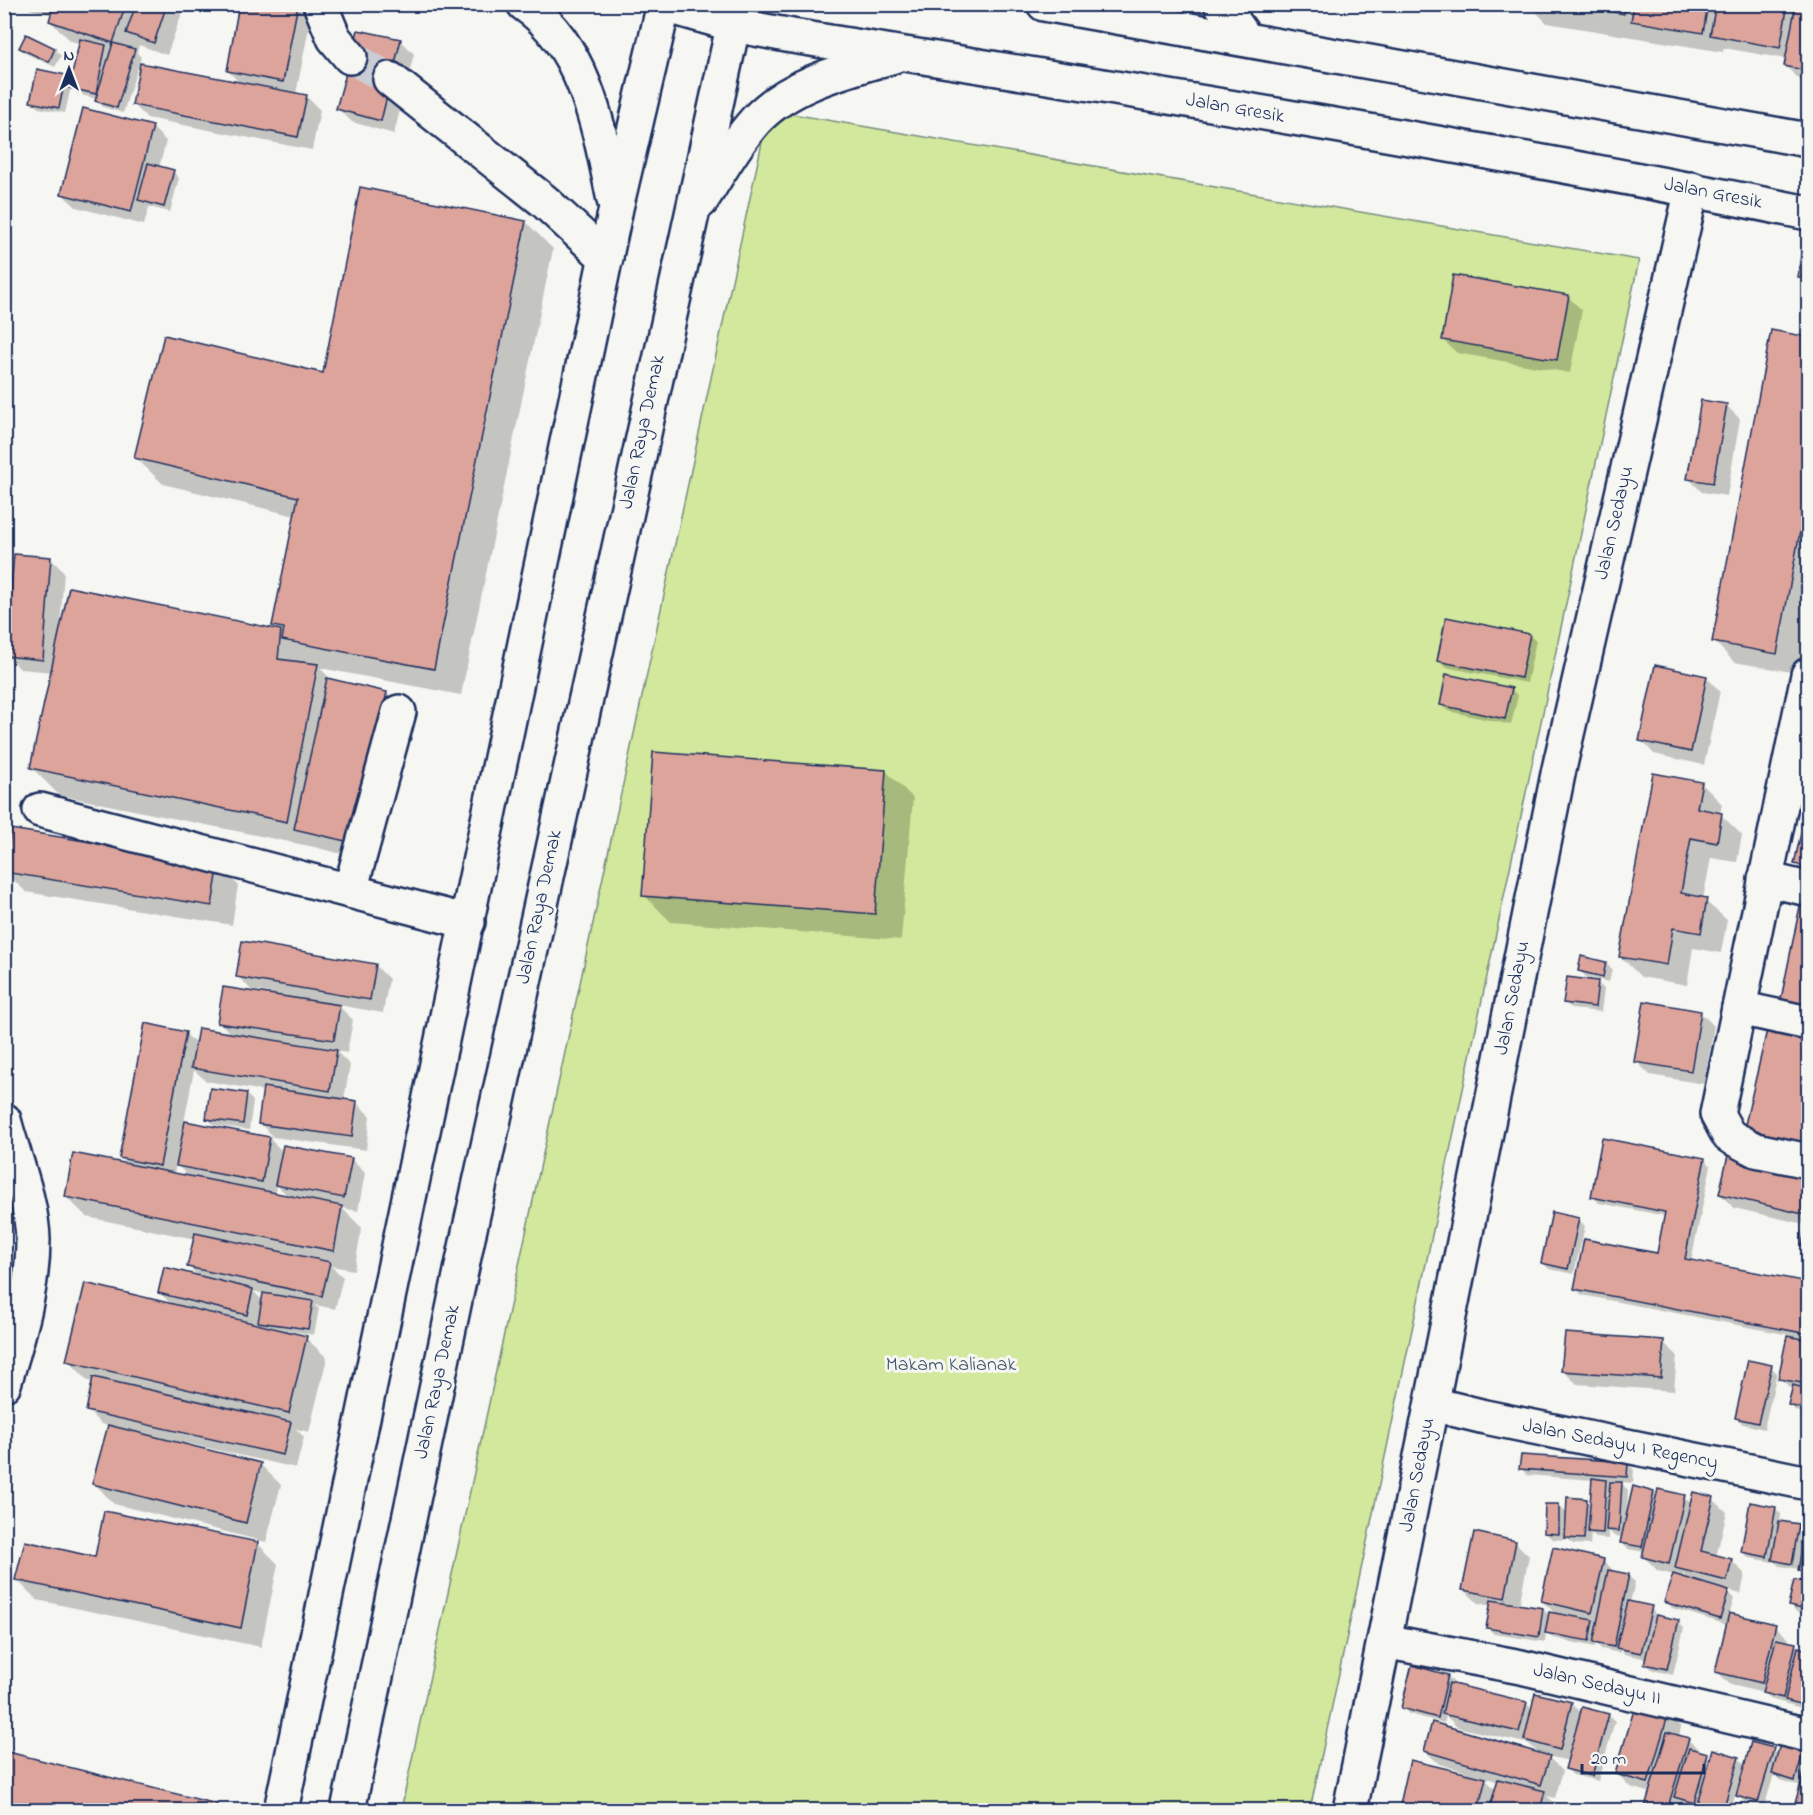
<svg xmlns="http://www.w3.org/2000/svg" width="1813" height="1815" font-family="'Indie Flower',sans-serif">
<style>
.green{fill:#d2e89d;stroke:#768c7e;stroke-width:1.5}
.shadow{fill:#0003;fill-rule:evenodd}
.building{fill:#dda49b;stroke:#1b2f5e;stroke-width:1.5}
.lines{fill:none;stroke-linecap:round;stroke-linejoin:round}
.minor-tunnel{stroke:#caced4;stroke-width:33;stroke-dasharray:33 16;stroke-linecap:butt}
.minor-casing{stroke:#1b2f5e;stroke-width:38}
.highway-casing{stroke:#1b2f5e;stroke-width:38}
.minor{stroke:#f6f6f2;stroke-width:33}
.highway{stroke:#f6f6f2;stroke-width:33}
.labels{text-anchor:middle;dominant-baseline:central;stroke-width:6;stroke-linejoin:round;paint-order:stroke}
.street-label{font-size:20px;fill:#1b2f5e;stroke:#f6f6f2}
.park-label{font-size:20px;fill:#40546b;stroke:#f6f6f2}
</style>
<rect width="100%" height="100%" fill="#f6f6f2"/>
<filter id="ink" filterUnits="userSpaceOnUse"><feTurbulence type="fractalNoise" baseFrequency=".0167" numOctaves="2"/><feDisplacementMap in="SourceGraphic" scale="12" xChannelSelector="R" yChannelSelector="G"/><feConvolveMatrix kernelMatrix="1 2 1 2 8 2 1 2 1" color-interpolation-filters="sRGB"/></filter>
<g filter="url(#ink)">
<path class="green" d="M769,110L1639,260L1310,1810H401Z"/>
<g class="shadow">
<path d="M11,4H185L167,55L139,45L137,53L141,57L123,113L103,107L97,99L78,94L71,87L65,113L38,108L32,101L65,76L72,83L81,44L71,41L50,21L52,15Z"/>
<path d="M241,4H310L313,7L296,94L306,96L320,110L312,150L147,118L133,104L241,84L228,71Z"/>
<path d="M1496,4H1525L1524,11Z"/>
<path d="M1528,4H1808V87L1785,66L1786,59L1724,48L1723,52L1547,23Z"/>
<path d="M27,36L55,49L61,56L55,67L27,54L21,48Z"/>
<path d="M400,40L414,54L394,134L352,122L338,109Z"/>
<path d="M152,127L166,141L159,168L173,171L179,178L170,212L149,207L144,225L76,207L62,194Z"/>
<path d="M526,222L553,249L461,695L320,668L334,682L387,693L407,714L374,862L314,847L59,795L32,768L52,672L20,669L7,656L51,559L64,572L60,627L280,632L274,625L295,516L163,484L136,458L324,375Z"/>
<path d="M1805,234H1808V283L1799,277Z"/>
<path d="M1568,297L1582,310L1570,373L1457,353L1443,340Z"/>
<path d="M1772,332L1808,339V614L1797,673L1734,662L1714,641Z"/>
<path d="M1702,401L1727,406L1740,419L1727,496L1702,492L1688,478Z"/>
<path d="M1529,635L1536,641L1527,683L1445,667L1439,661Z"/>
<path d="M1706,677L1720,691L1704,765L1654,754L1641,740Z"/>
<path d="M1511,689L1518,696L1511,725L1448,711L1441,705Z"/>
<path d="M886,771L913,798L901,940L671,922L644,895Z"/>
<path d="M1701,783L1722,804L1720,814L1742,835L1737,862L1711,858L1703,899L1727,920L1721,953L1693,948L1687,985L1641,977L1621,957Z"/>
<path d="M1808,809V876L1796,864Z"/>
<path d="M218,865L238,885L232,925L26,892L5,872Z"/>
<path d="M1801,907L1808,909V1030Z"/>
<path d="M1606,963L1612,970L1609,982L1586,977L1579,970Z"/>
<path d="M375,965L389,979L383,1013L338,1005L353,1020L347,1053L336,1051L350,1065L344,1100L356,1102L370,1116L366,1150L273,1137L260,1123L264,1091L206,1081L194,1070L184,1123L269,1138L283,1152L284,1147L352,1160L365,1173L358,1211L342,1208L362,1228L354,1270L331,1266L343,1277L335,1309L315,1305L319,1309L314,1335L286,1330L285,1333L306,1338L327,1358L309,1432L296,1429L304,1437L296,1468L186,1443L185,1446L260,1464L281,1485L266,1542L114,1504L94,1483L109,1426L101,1424L87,1410L93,1382L88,1381L68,1360L173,1306L159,1292L199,1277L189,1267L195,1239L87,1217L66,1197L128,1165L121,1158L185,1033L196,1044L231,1034L219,1022L271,996V993L251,990L238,976ZM176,1164L190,1178L174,1174ZM277,1185L289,1197L275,1195ZM253,1291L264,1294L263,1301Z"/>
<path d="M1598,983L1604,989L1601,1012L1572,1009L1565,1002Z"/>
<path d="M1701,1013L1714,1026L1704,1084L1650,1075L1636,1061Z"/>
<path d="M1768,1031L1808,1041V1163L1746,1128Z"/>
<path d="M247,1095L253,1101L249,1130L214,1125L208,1119Z"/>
<path d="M1705,1160L1711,1166L1691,1261L1808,1284V1414L1796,1411L1790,1405L1793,1391L1780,1378L1789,1335L1582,1295L1576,1289L1658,1255L1666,1216L1599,1203L1593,1197Z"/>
<path d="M1808,1175V1249L1804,1244L1808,1225L1734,1208L1720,1194Z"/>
<path d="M1578,1219L1585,1226L1574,1274L1549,1269L1543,1263Z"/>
<path d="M1663,1342L1677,1355L1674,1391L1577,1384L1563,1371Z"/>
<path d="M1771,1367L1777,1373L1764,1429L1743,1424L1736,1418Z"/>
<path d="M1628,1464L1634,1470L1633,1483L1620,1482L1628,1490L1627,1512L1654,1493L1658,1498L1684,1497L1692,1505L1713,1499L1727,1512L1716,1557L1731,1560L1745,1574L1741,1594L1726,1590L1734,1599L1729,1615L1775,1626L1789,1639L1788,1643L1808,1651V1710L1770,1699L1764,1693L1731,1685L1717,1672L1728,1625L1672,1608L1666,1601L1674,1575L1658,1571L1644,1557L1645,1552L1628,1549L1621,1542L1623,1537L1614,1536L1609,1531V1539L1596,1538L1591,1533L1590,1545L1573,1544L1565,1536V1540L1552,1539L1546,1533L1559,1505L1568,1514L1586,1500L1591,1505L1593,1480L1527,1475L1521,1468ZM1683,1574L1690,1581L1682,1578Z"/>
<path d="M1775,1508L1781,1514L1780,1522L1798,1525L1806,1533L1808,1520V1580L1799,1569L1780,1566L1773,1560V1562L1749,1558L1742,1552Z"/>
<path d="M1515,1542L1529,1556L1519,1606L1543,1609L1550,1616L1557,1615L1542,1601L1604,1561L1616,1573L1628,1576L1635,1582L1630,1603L1651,1608L1657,1617L1678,1622L1684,1628L1673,1675L1653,1670L1646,1664L1647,1659L1624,1654L1620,1650V1653L1601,1649L1596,1643L1595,1647L1553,1638L1546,1632L1545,1642L1494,1634L1487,1627L1491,1606L1478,1603L1464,1590Z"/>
<path d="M257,1543L278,1564L261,1647L37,1600L17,1580L96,1559Z"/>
<path d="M1795,1581L1808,1584V1615L1796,1612L1790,1606Z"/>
<path d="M1448,1676L1454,1683L1453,1686L1526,1703L1533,1710L1571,1703L1582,1713L1608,1715L1615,1721L1598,1781L1573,1775L1567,1769L1569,1761L1547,1756L1563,1771L1555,1798L1547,1796L1558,1806L1556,1810H1402L1401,1809L1467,1775V1772L1439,1764L1425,1751L1541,1755L1529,1744L1457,1727L1446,1716L1444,1723L1409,1714L1403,1708ZM1483,1777L1499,1782L1496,1790Z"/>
<path d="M1668,1714L1681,1727L1679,1737L1688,1740L1711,1759L1738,1758L1746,1767L1773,1750L1778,1755L1781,1746L1804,1752L1808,1757V1810H1795L1802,1786L1780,1780L1774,1774L1764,1808L1744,1802L1736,1794L1732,1804L1753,1810H1712L1701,1805L1700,1808L1686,1804L1685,1810H1646L1651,1793L1630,1787L1617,1773Z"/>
<path d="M4,1752L217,1805L222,1810H4Z"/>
</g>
<g class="building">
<path d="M54,4H126L113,43L49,21Z"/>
<path d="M136,4H167L154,43L126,33Z"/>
<path d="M239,4H298L283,82L227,71Z"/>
<path d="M1565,4H1625L1624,14Z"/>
<path d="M1634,4H1708L1703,33L1631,21Z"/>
<path d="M1716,4H1788L1780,48L1710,35Z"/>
<path d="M1796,4H1808V71L1784,66Z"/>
<path d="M358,30L401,39L381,121L336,109Z"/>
<path d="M26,34L55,48L49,62L19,48Z"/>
<path d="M80,39L106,45L96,94L69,88Z"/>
<path d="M113,43L135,49L117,108L95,101Z"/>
<path d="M140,63L307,95L298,137L132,105Z"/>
<path d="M37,69L66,75L59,108L30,102Z"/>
<path d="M83,108L153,126L131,212L61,194Z"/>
<path d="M148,163L174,170L164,207L138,200Z"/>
<path d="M360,187L526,221L434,669L282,640L284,628L272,626L298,497L134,458L164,335L323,373Z"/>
<path d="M1804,232L1808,233V279L1798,277Z"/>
<path d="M1453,275L1569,295L1557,360L1442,340Z"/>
<path d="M1771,330L1808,337V489L1777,654L1712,642Z"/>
<path d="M1701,400L1727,404L1713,483L1687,479Z"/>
<path d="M14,554L51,557L43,660L5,656Z"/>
<path d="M69,587L281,630L278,659L318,664L287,822L30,768Z"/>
<path d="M1446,617L1530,634L1521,678L1437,661Z"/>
<path d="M1655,665L1707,676L1691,752L1639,741Z"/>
<path d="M1446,674L1512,688L1505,719L1440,705Z"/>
<path d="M327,678L387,692L354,843L294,829Z"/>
<path d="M653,752L886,770L875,914L642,896Z"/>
<path d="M1653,773L1702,782L1697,808L1722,813L1717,843L1691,838L1681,893L1707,898L1701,933L1673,928L1667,965L1619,957Z"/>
<path d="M1808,802V867L1794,864Z"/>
<path d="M11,829L219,863L212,906L4,872Z"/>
<path d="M1800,906L1808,907V1010L1780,1004Z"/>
<path d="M242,941L376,964L370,1000L236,977Z"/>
<path d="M1581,956L1606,962L1603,977L1578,971Z"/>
<path d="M1567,977L1598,981L1595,1007L1563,1003Z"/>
<path d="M223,987L340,1005L334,1040L217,1023Z"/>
<path d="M1644,1001L1701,1011L1691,1071L1634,1062Z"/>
<path d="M145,1023L186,1032L160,1166L119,1158Z"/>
<path d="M198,1028L337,1050L330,1091L191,1068Z"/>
<path d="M1767,1030L1808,1039V1143L1744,1129Z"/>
<path d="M263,1087L357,1101L352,1137L258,1124Z"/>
<path d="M210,1088L247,1093L243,1124L206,1119Z"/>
<path d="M185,1121L270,1137L262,1182L176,1166Z"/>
<path d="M1602,1138L1705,1158L1685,1259L1808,1282V1334L1574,1289L1584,1239L1657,1253L1665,1212L1591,1197Z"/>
<path d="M283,1145L352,1158L344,1198L275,1185Z"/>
<path d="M73,1153L342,1206L334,1251L65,1197Z"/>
<path d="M1728,1155L1808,1174L1807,1215L1719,1194Z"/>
<path d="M1552,1212L1579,1218L1568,1269L1541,1263Z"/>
<path d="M1807,1221H1808V1246L1802,1245Z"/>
<path d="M195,1233L330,1262L322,1296L187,1267Z"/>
<path d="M164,1267L253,1289L247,1315L158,1293Z"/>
<path d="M85,1283L307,1336L289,1413L66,1361Z"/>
<path d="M263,1293L313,1301L308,1329L258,1322Z"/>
<path d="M1565,1333L1664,1340L1661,1378L1561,1371Z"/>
<path d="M1787,1336L1808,1340V1384L1778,1379Z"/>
<path d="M1748,1360L1772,1365L1758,1423L1735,1418Z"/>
<path d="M93,1377L291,1422L283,1455L86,1411Z"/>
<path d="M1793,1385L1808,1389V1410L1788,1405Z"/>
<path d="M108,1425L261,1463L246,1523L92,1484Z"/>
<path d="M1521,1455L1628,1462L1627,1477L1519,1469Z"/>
<path d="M1592,1478L1606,1480L1603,1533L1588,1532Z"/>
<path d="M1610,1482H1622L1619,1531L1606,1530Z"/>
<path d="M1633,1486L1654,1492L1642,1547L1620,1543Z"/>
<path d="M1658,1489L1685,1495L1669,1564L1642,1557Z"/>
<path d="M1693,1492L1714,1497L1701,1551L1732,1559L1727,1581L1675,1568Z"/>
<path d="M1567,1497L1587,1499L1584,1539L1565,1538Z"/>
<path d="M1750,1502L1776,1507L1767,1557L1741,1552Z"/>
<path d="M1545,1504H1559V1534L1544,1533Z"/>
<path d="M104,1511L258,1542L241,1628L15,1580L25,1541L95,1557Z"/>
<path d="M1808,1511V1573L1798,1571Z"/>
<path d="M1779,1521L1799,1524L1792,1564L1772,1560Z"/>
<path d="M1474,1532L1516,1541L1505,1598L1462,1590Z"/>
<path d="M1553,1547L1604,1559L1592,1613L1541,1601Z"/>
<path d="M1608,1570L1629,1574L1614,1647L1593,1643Z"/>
<path d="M1673,1574L1729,1591L1720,1619L1664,1602Z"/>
<path d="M1794,1580L1808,1582V1610L1788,1606Z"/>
<path d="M1491,1600L1543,1608L1539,1637L1486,1628Z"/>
<path d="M1628,1601L1652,1606L1641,1653L1616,1648Z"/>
<path d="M1549,1612L1593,1620L1589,1641L1545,1633Z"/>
<path d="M1729,1613L1776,1624L1762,1683L1715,1672Z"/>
<path d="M1656,1615L1679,1620L1667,1669L1644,1664Z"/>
<path d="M1776,1639L1796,1643L1783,1698L1762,1693Z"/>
<path d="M1798,1647L1808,1650V1706L1785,1700Z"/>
<path d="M1412,1665L1448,1675L1438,1718L1401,1708Z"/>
<path d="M1449,1683L1527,1702L1519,1732L1442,1714Z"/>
<path d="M1535,1693L1572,1702L1560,1750L1524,1740Z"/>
<path d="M1636,1703L1669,1712L1648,1783L1615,1774Z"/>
<path d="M1582,1707L1609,1714L1592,1776L1565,1769Z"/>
<path d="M1432,1722L1550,1756L1541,1785L1424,1751Z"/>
<path d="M1667,1732L1689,1738L1667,1810H1644Z"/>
<path d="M1751,1742L1774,1748L1758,1802L1736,1796Z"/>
<path d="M1780,1744L1804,1750L1795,1781L1772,1774Z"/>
<path d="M1689,1748L1708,1753L1694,1803L1674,1797Z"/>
<path d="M1713,1749L1739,1757L1723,1810L1697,1803Z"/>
<path d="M4,1751L217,1804L216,1810H4Z"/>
<path d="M1808,1759V1810H1793Z"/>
<path d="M1410,1760L1486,1778L1478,1810L1399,1809Z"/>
<path d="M1498,1779L1545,1791L1540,1810H1489Z"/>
<path d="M1734,1803L1755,1809L1754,1810H1732Z"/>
</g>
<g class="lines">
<path class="minor-tunnel" d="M350,57L390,79"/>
<defs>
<g id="minor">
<path d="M320,4L334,38L350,57"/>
<path d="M1221,4L1246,39"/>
<path d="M390,79L544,201L606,258"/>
<path d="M1808,675L1717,1114L1729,1136L1756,1150L1808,1161"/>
<path d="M40,810L468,922"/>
<path d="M1765,879L1808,889"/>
<path d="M350,891L399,712"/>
<path d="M1739,1008L1808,1023"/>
<path d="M4,1120C14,1158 32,1200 33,1240C33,1290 18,1337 4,1384"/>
<path d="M1432,1404L1485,1417L1808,1483"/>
<path d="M1384,1641L1521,1667L1808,1735"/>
<path d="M1350,1810L1559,769L1692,189"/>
</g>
<g id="highway">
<path d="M524,4C586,46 600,133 614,200"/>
<path d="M661,4L734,25L792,36C1132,90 1471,145 1808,213"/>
<path d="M1044,4L1808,140"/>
<path d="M701,201C718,175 735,143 756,120C790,83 847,70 894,56"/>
<path d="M281,1810L616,208L664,4"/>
<path d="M348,1810L469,1233L738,4"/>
</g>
</defs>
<use href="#minor" class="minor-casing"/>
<use href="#highway" class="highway-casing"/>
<use href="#minor" class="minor"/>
<use href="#highway" class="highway"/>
</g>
</g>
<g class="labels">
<g class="street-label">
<text transform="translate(1235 109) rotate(10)">Jalan Gresik</text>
<text transform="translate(1713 194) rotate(11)">Jalan Gresik</text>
<text transform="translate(643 432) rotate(-78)">Jalan Raya Demak</text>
<text transform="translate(1615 523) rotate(-77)">Jalan Sedayu</text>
<text transform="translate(540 907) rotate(-78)">Jalan Raya Demak</text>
<text transform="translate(1513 998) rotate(-79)">Jalan Sedayu</text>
<text transform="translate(438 1382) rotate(-78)">Jalan Raya Demak</text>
<text transform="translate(1620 1445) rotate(11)">Jalan Sedayu I Regency</text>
<text transform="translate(1418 1475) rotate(-79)">Jalan Sedayu</text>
<text transform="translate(1597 1685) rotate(13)">Jalan Sedayu II</text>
</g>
<g class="park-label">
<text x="951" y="1365">Makam Kalianak</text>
</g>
</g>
<rect width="1813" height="1815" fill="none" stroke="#f6f6f2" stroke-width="24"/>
<rect x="12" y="12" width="1789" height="1791" fill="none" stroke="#1b2f5e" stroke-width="2" filter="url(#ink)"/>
<g transform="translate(69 69)" stroke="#f6f6f2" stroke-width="4.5" paint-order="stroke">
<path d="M0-4.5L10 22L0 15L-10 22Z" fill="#1b2f5e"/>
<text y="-9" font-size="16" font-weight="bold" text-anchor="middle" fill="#1b2f5e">N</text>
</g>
<path d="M1582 1764v9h122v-9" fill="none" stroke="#1b2f5e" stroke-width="3"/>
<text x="1591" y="1764" font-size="18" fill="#1b2f5e" stroke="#f6f6f2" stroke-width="4.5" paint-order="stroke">20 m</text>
</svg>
